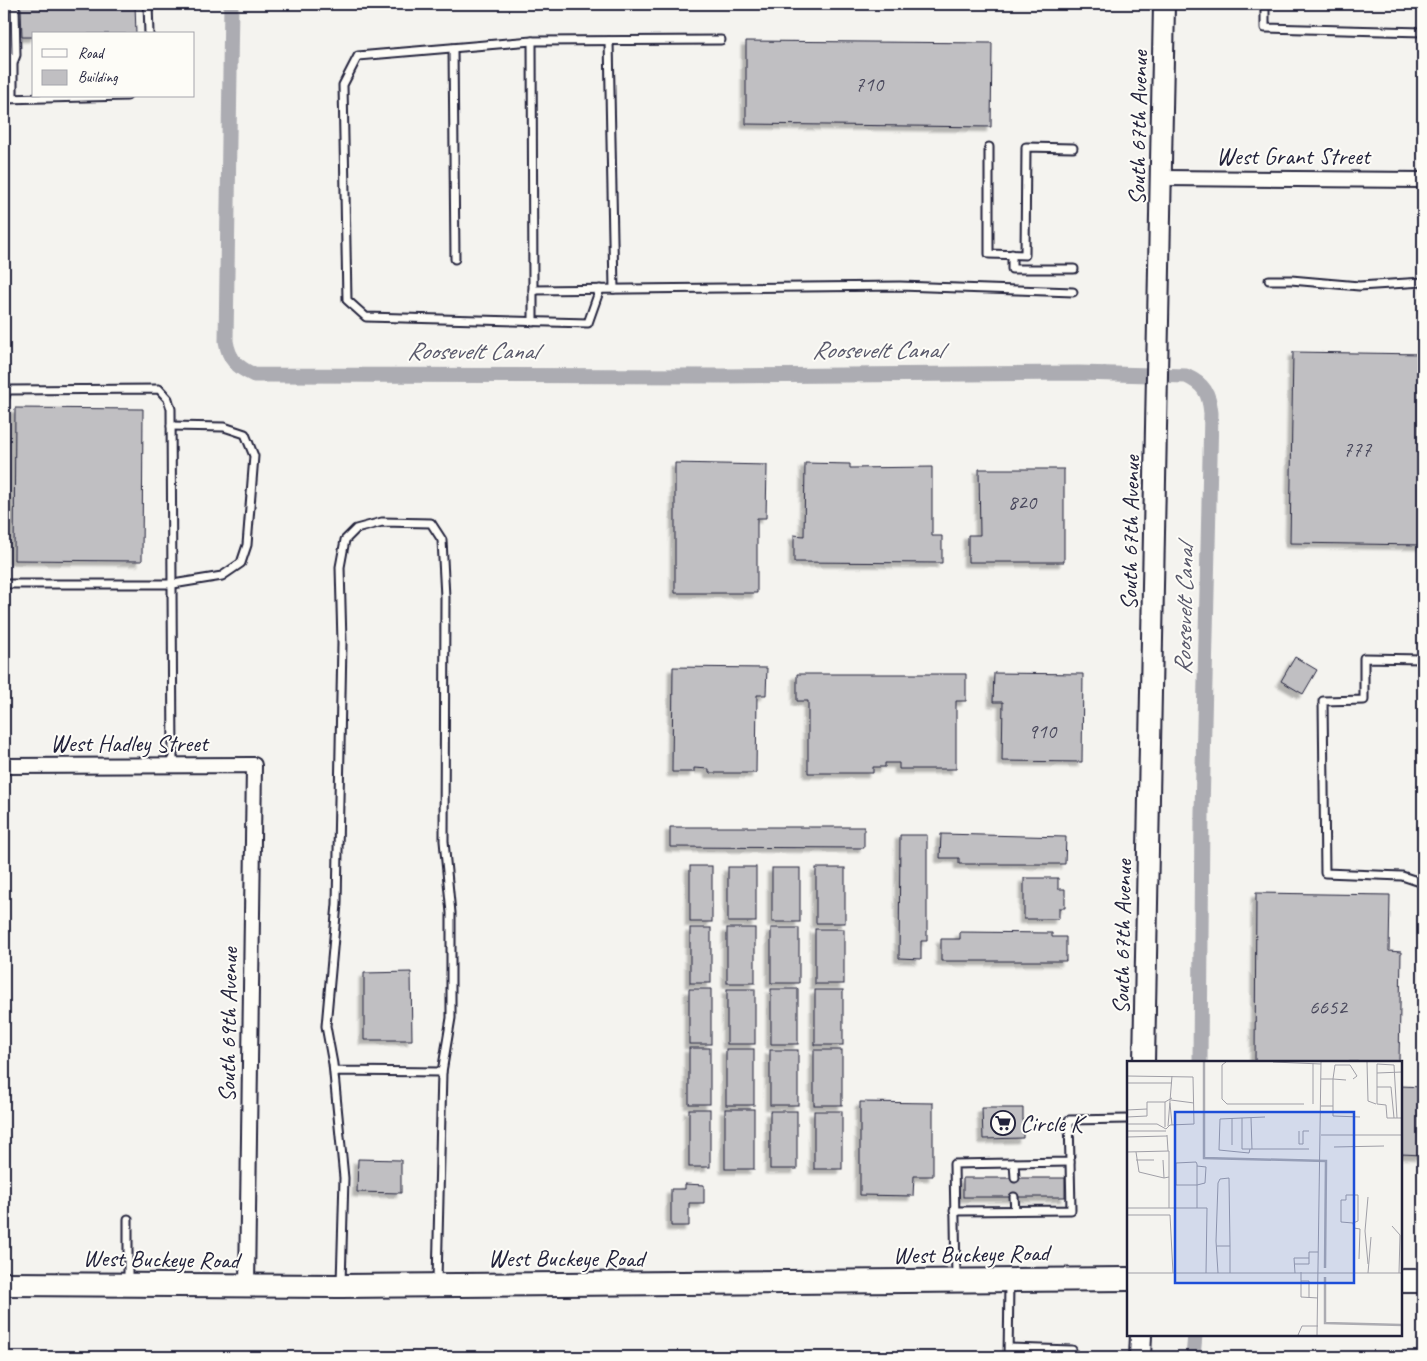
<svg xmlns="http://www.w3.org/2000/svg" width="1427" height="1361" font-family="Caveat,sans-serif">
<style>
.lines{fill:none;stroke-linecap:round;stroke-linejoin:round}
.canal{stroke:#acacb2;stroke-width:15}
.building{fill:#c0bfc2;stroke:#22223b;filter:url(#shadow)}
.service-casing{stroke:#22223b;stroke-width:11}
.minor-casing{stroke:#22223b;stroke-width:18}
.secondary-casing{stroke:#22223b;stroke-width:24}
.primary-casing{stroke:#22223b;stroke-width:26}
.service{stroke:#fdfcf7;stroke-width:7}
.minor{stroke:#fdfcf7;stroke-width:14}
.secondary{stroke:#fdfcf7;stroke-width:20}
.primary{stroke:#fdfcf7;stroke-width:22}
.labels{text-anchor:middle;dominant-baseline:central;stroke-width:4;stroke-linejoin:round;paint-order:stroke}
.number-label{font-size:21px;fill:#4a495d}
.street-label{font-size:24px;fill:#22223b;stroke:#fdfcf7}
.poi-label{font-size:24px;fill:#22223b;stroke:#fdfcf7;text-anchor:start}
.water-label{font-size:25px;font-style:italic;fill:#59596b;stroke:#fdfcf7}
.inset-river{fill:none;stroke:#acacb2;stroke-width:2.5}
.inset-road{fill:none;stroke:#a09fa7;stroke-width:1}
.view{fill:#1d4ed8;fill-opacity:0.15;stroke:#1d4ed8;stroke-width:2.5}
.inset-edge{fill:none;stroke:#22223b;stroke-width:2.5}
</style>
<defs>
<filter id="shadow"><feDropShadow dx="-4.5" dy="4.5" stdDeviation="1" flood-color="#0004"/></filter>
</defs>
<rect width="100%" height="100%" fill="#f4f3ef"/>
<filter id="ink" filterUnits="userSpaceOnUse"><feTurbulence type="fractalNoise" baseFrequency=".02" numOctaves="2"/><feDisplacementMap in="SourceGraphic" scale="10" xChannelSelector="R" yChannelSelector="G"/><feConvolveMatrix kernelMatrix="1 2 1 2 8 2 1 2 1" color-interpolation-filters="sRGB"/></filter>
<g filter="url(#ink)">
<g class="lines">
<g class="canal">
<path d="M231,4L226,341C229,360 237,367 254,375L723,376L1079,373L1186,376C1204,384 1209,393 1211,413L1202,813L1200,1062"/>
<path d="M1193,1357L1195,1335"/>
</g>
</g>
<g class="building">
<path d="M4,4H135L136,34H34V37H22L21,8H4Z"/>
<path d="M746,41L992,43L991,127L746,124Z"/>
<path d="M1293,352L1423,354V545L1290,543Z"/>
<path d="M15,408L143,409L142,561L14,560Z"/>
<path d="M675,463L767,465L766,518H757V593H675Z"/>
<path d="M805,463L850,464V468L932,467V536H942V563L794,562V535L804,536Z"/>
<path d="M979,469H1064V562H968V535H980Z"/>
<path d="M1295,657L1317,670L1303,694L1281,681Z"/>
<path d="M673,667L767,668L766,695H757L756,773H709V769L694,768V772H672Z"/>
<path d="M994,673L1083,674L1082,762L1002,761L1003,702H993Z"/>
<path d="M797,674H966V701H956V769H899V763H885V767H873V773H808V701H797Z"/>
<path d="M670,827H864V848L670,847Z"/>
<path d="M941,834L1066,837L1065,864H959V858H940Z"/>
<path d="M900,835H927V941H921V959L899,958Z"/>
<rect x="690" y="866" width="22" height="56"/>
<rect x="728" y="867" width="28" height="55"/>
<rect x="772" y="868" width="28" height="54"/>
<rect x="816" y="868" width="29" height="55"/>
<path d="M1024,878H1058V889H1065V908H1059V919H1024Z"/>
<path d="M1256,893L1390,895L1389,951L1401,952L1399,1062H1255Z"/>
<rect x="690" y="928" width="21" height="55"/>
<rect x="727" y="928" width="28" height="55"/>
<rect x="771" y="928" width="28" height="55"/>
<rect x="815" y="929" width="29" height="55"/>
<path d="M960,932L1052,933V937H1066V961H941V939H960Z"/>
<path d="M411,972L412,1040H364V973Z"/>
<rect x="689" y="989" width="22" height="55"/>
<rect x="727" y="989" width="28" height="55"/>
<rect x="771" y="989" width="27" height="55"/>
<rect x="815" y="990" width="28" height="55"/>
<rect x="689" y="1048" width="21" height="56"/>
<rect x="726" y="1049" width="28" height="56"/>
<rect x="770" y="1050" width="28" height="55"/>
<rect x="814" y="1050" width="28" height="55"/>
<path d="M1401,1086L1423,1087V1155L1401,1154Z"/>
<path d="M860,1102L933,1103V1176H914L913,1196L860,1195Z"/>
<path d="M982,1108H1023V1138L983,1139Z"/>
<rect x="689" y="1109" width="21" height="58"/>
<rect x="725" y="1109" width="29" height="60"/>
<rect x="770" y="1111" width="27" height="58"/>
<rect x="814" y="1111" width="28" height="58"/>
<path d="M358,1159L401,1160V1193L357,1192Z"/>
<rect x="963" y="1178" width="102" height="19"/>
<path d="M685,1184L704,1185V1203H689V1226H671V1189H685Z"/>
</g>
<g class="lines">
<defs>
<g id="service">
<path d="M148,4L149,34"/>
<path d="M1265,4V28L1423,32"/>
<path d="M6,8L8,54L13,63V98"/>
<path d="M721,40L532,41L533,290L900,286L1073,292"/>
<path d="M532,41L358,56L343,85L347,300L366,317L588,323L600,289"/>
<path d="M609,41L614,289"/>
<path d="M453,48L455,259"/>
<path d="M13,63L16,55L15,8"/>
<path d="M4,99L127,96"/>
<path d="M989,147V254L1025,255L1026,147L1073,148"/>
<path d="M1012,254V269H1074"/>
<path d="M1269,280H1291L1359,286L1423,282"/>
<path d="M533,290V322"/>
<path d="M4,401L7,390L159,389L168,399L171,409L173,764"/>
<path d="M4,584H173L222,576L241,563L247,545L254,456L245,434L224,427L171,426"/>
<path d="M1423,659L1364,658V700L1323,701L1325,873L1402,876L1423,883"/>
<path d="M334,1071L442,1072L451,1018V913L444,841L445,597L442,540L431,523L382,522L356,529L345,540L340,567L342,643L337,904L326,1026L333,1064L344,1178L341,1283"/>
<path d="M1014,1163L1015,1178"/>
<path d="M1014,1197L1015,1210"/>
<path d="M954,1211L1071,1210L1070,1162"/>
<path d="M128,1219V1281"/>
<path d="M956,1278L954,1164L1070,1162L1069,1120L1128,1119"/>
<path d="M437,1281L442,1072"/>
<path d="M1009,1348L1072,1350V1357"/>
<path d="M1008,1357L1009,1283"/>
</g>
<g id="minor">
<path d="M1162,178L1423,180"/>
<path d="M4,766L254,765L247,1286"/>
</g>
<g id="secondary">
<path d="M1144,1062L1164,4"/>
<path d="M1140,1357L1141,1335"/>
</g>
<g id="primary">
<path d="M1401,1281H1423"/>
<path d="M4,1284L341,1286L1128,1279"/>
</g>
</defs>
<use href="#service" class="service-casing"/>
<use href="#minor" class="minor-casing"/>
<use href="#secondary" class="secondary-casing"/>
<use href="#primary" class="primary-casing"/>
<use href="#service" class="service"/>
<use href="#minor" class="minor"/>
<use href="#secondary" class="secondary"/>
<use href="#primary" class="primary"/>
</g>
</g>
<defs>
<symbol id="supermarket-ring" viewBox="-11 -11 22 22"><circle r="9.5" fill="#fdfcf7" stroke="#22223b" stroke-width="1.5"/><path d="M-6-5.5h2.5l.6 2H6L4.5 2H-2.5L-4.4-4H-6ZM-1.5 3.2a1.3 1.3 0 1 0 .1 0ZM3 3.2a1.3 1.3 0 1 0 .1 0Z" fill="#22223b"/></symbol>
</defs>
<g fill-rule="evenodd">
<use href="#supermarket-ring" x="989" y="1109" width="28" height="28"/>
</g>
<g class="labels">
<g class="number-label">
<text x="869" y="84">710</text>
<text x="1357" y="449">777</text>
<text x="1022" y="502">820</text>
<text x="1042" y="731">910</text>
<text x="1328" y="1007">6652</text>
</g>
<g class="street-label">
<text transform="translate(1138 128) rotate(-89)">South 67th Avenue</text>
<text x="1293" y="156">West Grant Street</text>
<text transform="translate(1130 533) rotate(-89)">South 67th Avenue</text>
<text x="129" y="743">West Hadley Street</text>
<text transform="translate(1122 937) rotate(-89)">South 67th Avenue</text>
<text transform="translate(228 1025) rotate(-89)">South 69th Avenue</text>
<text transform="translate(971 1254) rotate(-1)">West Buckeye Road</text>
<text x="566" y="1258">West Buckeye Road</text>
<text transform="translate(161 1259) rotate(1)">West Buckeye Road</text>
</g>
<g class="poi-label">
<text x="1020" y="1123">Circle K</text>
</g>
<g class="water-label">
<text x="877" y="350">Roosevelt Canal</text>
<text x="472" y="351">Roosevelt Canal</text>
<text transform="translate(1184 610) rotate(-89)">Roosevelt Canal</text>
</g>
</g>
<g transform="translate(1127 1061)">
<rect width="275" height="275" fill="#f4f3ef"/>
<path class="inset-river" d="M77,1V97L199,100L198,207M198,216V262L275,264"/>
<path class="inset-road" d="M99,1L95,4V38L100,43H177M146,1L194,3M240,1L241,40L249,43M275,11L250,12V43L259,44L260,57H275M250,12V3L267,4L270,57M0,15L66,16L67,63L43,64L39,68M194,18H206V45M219,19L206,18L208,4H223L230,15L226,18M0,22H45M250,26H264L267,57M44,39L67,42M38,41V66M43,42L45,64M186,43V2M194,45H206V55L233,56M0,49L20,48V41H38L45,37M0,56L20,55V48M138,56L115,57V88H182M105,57V84M115,57L93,58L92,89L122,92L123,88M124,57L125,88M0,63H30L39,68M41,65L45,15M0,70H39M172,70V83H176V70H182M40,74L41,90M194,74H275M0,76L40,75M207,86L257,85M0,91L42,90V147M9,91L12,111L37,117M9,99H27M36,99L37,117L42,116M70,105L79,106L78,122L70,124H49V102L69,101L70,103V147M0,147H80L79,212M0,154H43L46,212M226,162L231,160V134H219V139H214V161L226,162L227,167L233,168L232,198M265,165L273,174L272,212M90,185H103L102,117L93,118L91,122L89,180L91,212M168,203H182V197M241,203L238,170L241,136M174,211V236L191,237M0,212H275M103,212V185M168,212L167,197H182V191H191M241,212L244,176M174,220H182V236M171,274L175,265H191M190,274L194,1"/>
<path class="view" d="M48,51H227V222H48Z"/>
<rect width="275" height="275" class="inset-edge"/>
</g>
<rect width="1427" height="1361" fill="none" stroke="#fdfcf7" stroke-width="20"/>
<rect x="10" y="10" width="1407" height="1341" fill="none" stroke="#22223b" stroke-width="2" filter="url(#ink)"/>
<rect x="32" y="32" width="162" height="65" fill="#fdfcf7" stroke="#a5a5ac"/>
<rect x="42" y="49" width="25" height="8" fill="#fdfcf7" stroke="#a5a5ac"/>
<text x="78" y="58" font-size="15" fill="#22223b">Road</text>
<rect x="42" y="70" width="25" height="15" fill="#c0bfc2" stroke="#a5a5ac"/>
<text x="78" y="82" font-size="15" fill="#22223b">Building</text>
</svg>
